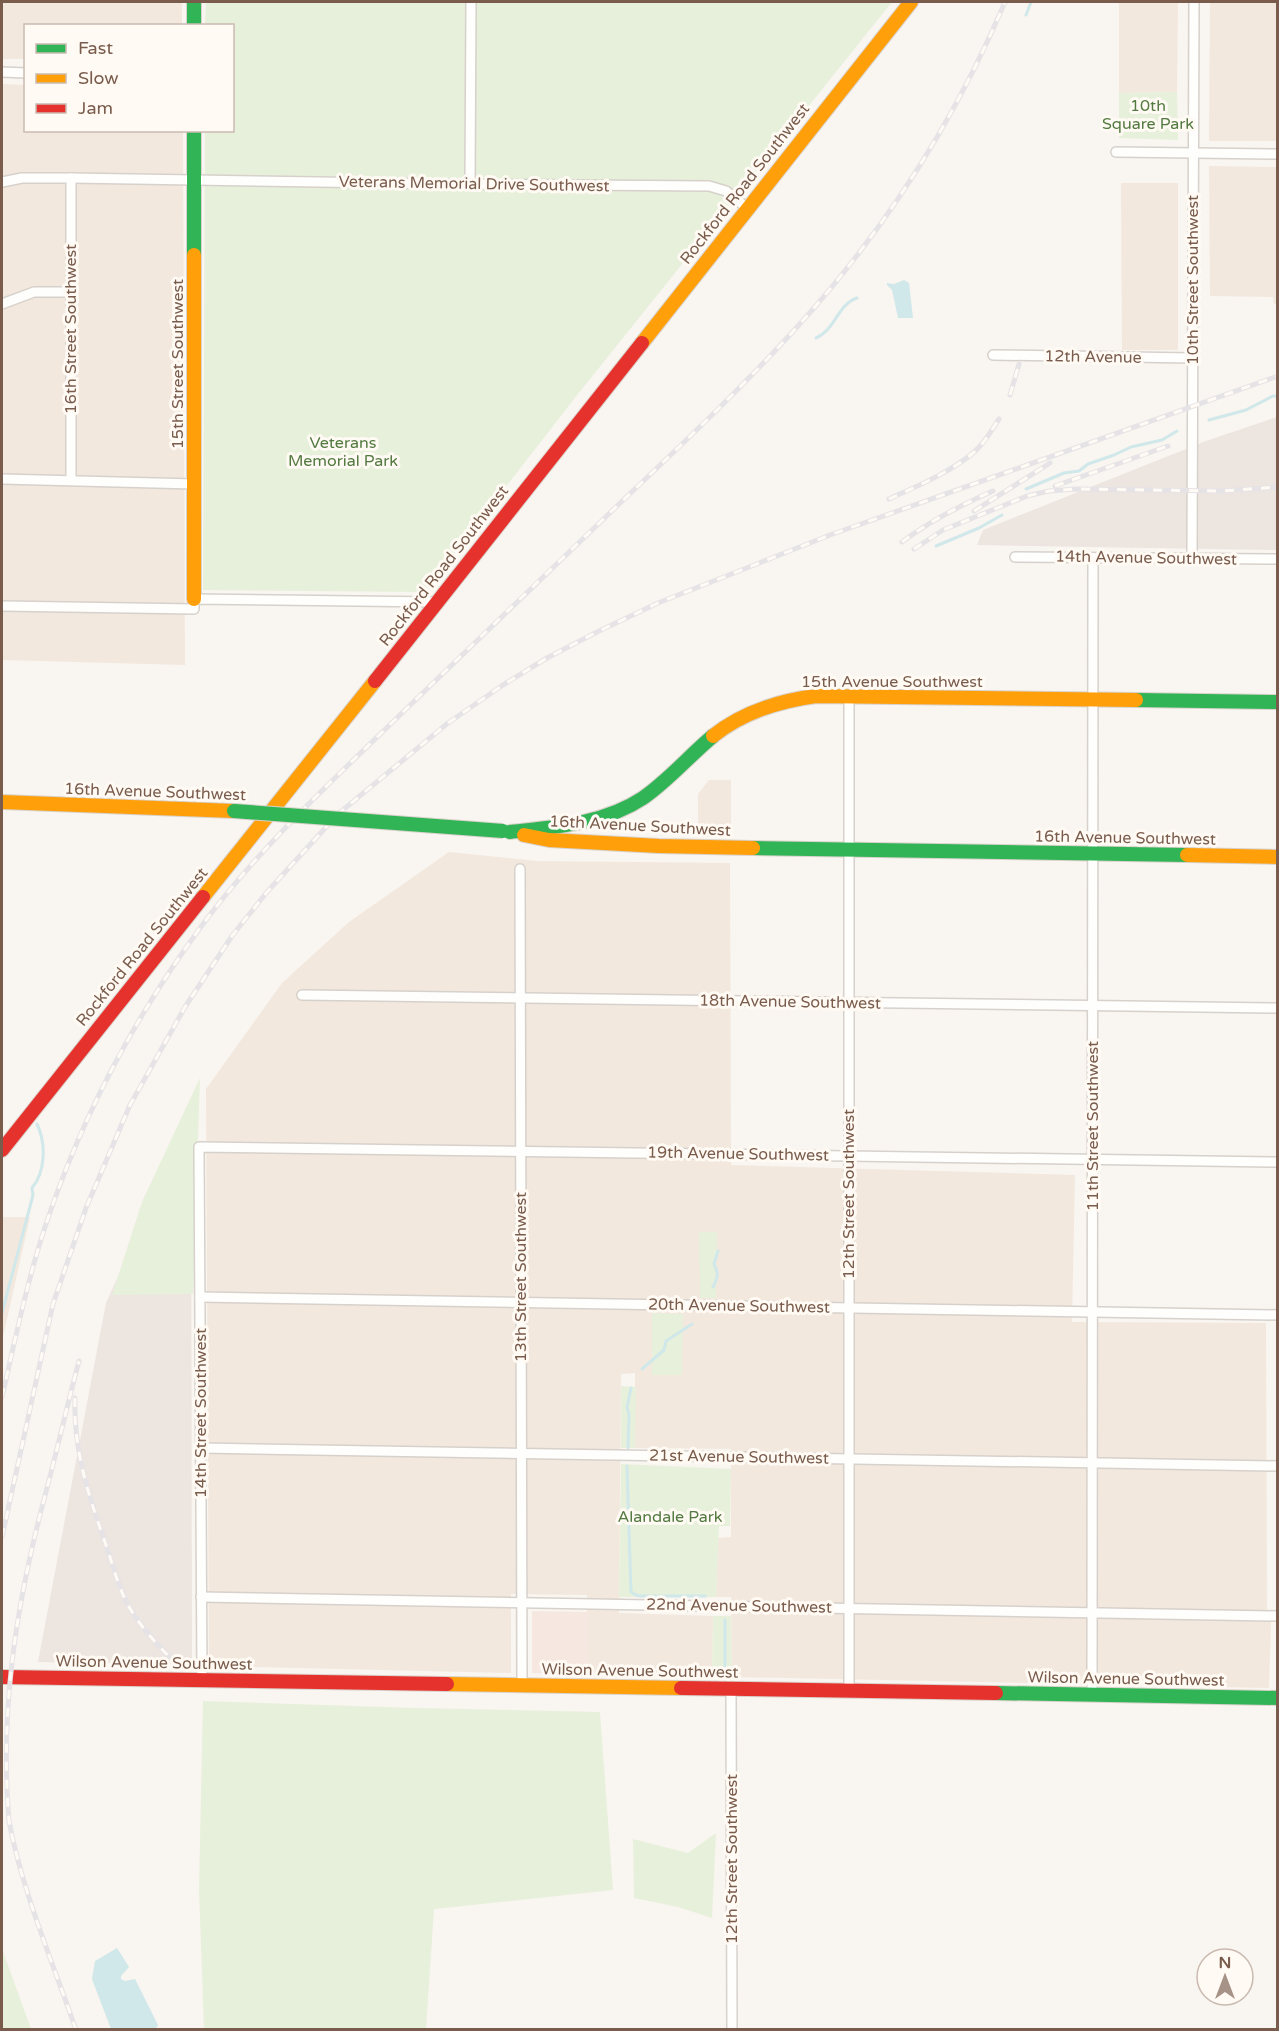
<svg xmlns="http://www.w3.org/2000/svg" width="1279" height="2031" font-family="'Varela Round',sans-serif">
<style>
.residential{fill:#f2e8de}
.commercial{fill:#f6e8e1}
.industrial{fill:#ede5e0}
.green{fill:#e7f0db}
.water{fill:#d0e8ea}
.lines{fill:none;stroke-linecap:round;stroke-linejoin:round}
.stream{stroke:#d0e8ea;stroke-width:3}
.street-casing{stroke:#d7d1cb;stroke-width:12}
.fast-casing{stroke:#d9d2cb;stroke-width:16}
.slow-casing{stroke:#d9d2cb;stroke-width:16}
.jam-casing{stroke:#d9d2cb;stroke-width:16}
.street{stroke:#fefefd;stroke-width:9}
.fast{stroke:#30b455;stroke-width:14}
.slow{stroke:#ff9f0a;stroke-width:14}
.jam{stroke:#e5322d;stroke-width:14}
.rail-casing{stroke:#e6e3e7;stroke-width:5}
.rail{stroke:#fffaf3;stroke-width:3;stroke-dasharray:9;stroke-linecap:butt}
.fast-bridge-casing{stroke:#d9d2cb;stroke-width:16;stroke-linecap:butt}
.fast-bridge{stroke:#30b455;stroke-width:14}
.labels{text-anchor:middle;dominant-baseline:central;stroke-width:6;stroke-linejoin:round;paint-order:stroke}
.park-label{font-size:16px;fill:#537a41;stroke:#fffaf3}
.street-label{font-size:16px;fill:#7a5c4d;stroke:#fffaf3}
</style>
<rect width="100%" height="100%" fill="#f9f5f0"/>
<g class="residential">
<path d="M2,2H182V25L26,26L25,59H2Z"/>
<path d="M1119,2H1178L1177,92L1119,93Z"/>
<path d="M1210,2H1277V141H1209Z"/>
<path d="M2,84L25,85L26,130L183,131L185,665L2,660Z"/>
<path d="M1209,166L1277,167V304H1274L1273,297L1210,296Z"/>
<path d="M1121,183H1178V350H1122Z"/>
<path d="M709,780H731V837H698V794Z"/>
<path d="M449,852L537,861L730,863L731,1165L1075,1175L1072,1322L1266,1323L1267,1608L1271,1623L1269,1688L732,1677L731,1597H716L718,1538L731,1537V1449L635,1448V1373L621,1374L619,1613L713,1616L712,1677L587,1675V1595L511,1594V1673L209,1666L206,1089L282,983L349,922Z"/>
<path d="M2,1217H30L2,1341Z"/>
</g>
<path class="commercial" d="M532,1611L588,1612L587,1675L532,1673Z"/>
<g class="industrial">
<path d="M1277,417V550L977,545L983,530L1206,441Z"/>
<path d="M191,1116L192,1665L38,1662L106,1303Z"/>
</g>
<g class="green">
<path d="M206,2H892L574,399L424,592L203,590L205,131L232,130V26L205,25Z"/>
<path d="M1177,92L1178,140L1119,138V93Z"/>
<path d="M200,1078L193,1294L112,1295L142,1202Z"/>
<path d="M699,1232H717L716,1298H700Z"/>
<path d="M652,1313L683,1314L682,1375H652Z"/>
<path d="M621,1386L636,1387L635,1448H621Z"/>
<path d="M621,1464L731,1469L730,1526H719L716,1597H619Z"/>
<path d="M713,1616H731L732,1677H712Z"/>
<path d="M203,1701L416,1708L600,1712L613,1890L434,1909L426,2029H204L199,1890Z"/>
<path d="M716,1833L712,1918L678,1907L634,1898L633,1839L688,1853Z"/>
<path d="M2,1949L31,2029H2Z"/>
</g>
<g class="water">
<path d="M904,280L909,283L913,318H898L892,290L887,285V283L894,284Z"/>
<path d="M117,1948L129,1967L121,1976V1979L125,1981L135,1979L158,2025L156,2029H111L92,1979L95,1961Z"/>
</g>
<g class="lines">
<g class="stream">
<path d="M1026,15L1031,2"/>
<path d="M816,338C835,330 838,304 857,298"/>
<path d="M1209,420L1246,410L1273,396H1278"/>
<path d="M1026,489L1064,473L1079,471L1088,464L1114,455L1131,447L1162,440L1177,431"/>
<path d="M936,546L979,528L1002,515"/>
<path d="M713,1287C718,1277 719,1274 714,1264L718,1251"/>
<path d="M2,1313L33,1195L32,1188C46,1171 46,1143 37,1124"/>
<path d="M642,1369L664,1350L666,1341L692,1324"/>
<path d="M628,1448L629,1414L627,1407L631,1388"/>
<path d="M627,1466L631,1592L638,1596H705"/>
<path d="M725,1674V1620"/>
</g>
<defs>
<g id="street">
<path d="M2,72L26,73"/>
<path d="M1116,152L1278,154"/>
<path d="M2,182L22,178H71L446,184L709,186L726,191L747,208"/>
<path d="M470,185L471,2"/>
<path d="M2,304L34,292H71"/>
<path d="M993,355L1193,358"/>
<path d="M2,479L194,484"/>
<path d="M71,480V178"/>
<path d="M1015,557L1278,559"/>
<path d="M1192,558L1194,2"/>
<path d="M2,606L194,609V599L438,602"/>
<path d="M520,869L522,1685"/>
<path d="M302,995L1278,1008"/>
<path d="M200,1297L1278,1315"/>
<path d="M201,1448L1278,1466"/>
<path d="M201,1597L1278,1616"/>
<path d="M202,1680L199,1147L1278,1162"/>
<path d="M731,1689L732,2030"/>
<path d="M849,1691V697"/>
<path d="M1092,1695L1093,558"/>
</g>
<g id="fast">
<path d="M194,2V26"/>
<path d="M194,130V255"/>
<path d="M1136,700L1278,702"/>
<path d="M510,832C555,827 604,824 643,798C669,780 689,756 713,736"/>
<path d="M753,848L1187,855"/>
<path d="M996,1693L1278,1698"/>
</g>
<g id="slow">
<path d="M194,255V599"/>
<path d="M642,343L911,2"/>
<path d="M713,736C743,712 778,701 816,696L1136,700"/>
<path d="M2,802L234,811"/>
<path d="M524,835L549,840L659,846L753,848"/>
<path d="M1187,855L1278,857"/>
<path d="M203,897L375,681"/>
<path d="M447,1684L681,1688"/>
</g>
<g id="jam">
<path d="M375,681L642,343"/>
<path d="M2,1150L203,897"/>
<path d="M2,1677L447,1684"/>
<path d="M681,1688L996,1693"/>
</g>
</defs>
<use href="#street" class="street-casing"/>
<use href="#fast" class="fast-casing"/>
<use href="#slow" class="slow-casing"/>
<use href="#jam" class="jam-casing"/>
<use href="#street" class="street"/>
<use href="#fast" class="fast"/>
<use href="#slow" class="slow"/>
<use href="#jam" class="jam"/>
<defs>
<g id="rail">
<path d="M1010,395L1019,364"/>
<path d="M1055,486L1168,446"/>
<path d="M889,499C917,486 949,473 973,453C984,444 991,431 999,419"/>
<path d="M974,511L1050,463"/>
<path d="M902,542C930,521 961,505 993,491"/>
<path d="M914,549L943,530L1027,496L1049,491L1076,489L1222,491L1278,487"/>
<path d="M2,1397C15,1340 27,1282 45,1227C81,1118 135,1016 203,924C261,846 333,780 402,713C473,644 545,575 617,506C679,447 741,389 798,326C885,230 955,120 1005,2"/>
<path d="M75,1398C73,1450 89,1497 106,1545C113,1565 118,1587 128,1605C141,1628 159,1647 178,1665"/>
<path d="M2,1537L53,1304L86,1208L130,1105L185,1007L232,936L267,892L338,814L448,723L503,685L547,658L597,632L658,603L830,535L1278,376"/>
<path d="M76,2030C53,1963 22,1891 9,1821C0,1712 15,1612 42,1507C55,1459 66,1410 79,1361"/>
</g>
</defs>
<use href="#rail" class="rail-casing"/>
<use href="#rail" class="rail"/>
<defs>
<path id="fast-bridge" d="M234,811L503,831"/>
</defs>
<use href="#fast-bridge" class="fast-bridge-casing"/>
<use href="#fast-bridge" class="fast-bridge"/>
</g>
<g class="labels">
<g class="park-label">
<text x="1148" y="106">10th<tspan x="1148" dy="18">Square Park</tspan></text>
<text x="343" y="443">Veterans<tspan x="343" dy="18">Memorial Park</tspan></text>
<text x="670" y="1517">Alandale Park</text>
</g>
<g class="street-label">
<text transform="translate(474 184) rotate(1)">Veterans Memorial Drive Southwest</text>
<text transform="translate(745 184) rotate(-52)">Rockford Road Southwest</text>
<text transform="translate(1193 280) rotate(-90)">10th Street Southwest</text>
<text transform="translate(71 329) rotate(-90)">16th Street Southwest</text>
<text transform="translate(1093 357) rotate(1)">12th Avenue</text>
<text transform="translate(178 364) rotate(-90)">15th Street Southwest</text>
<text transform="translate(1146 558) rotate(1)">14th Avenue Southwest</text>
<text transform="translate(444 566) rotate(-52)">Rockford Road Southwest</text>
<text x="892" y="682">15th Avenue Southwest</text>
<text transform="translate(155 792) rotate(2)">16th Avenue Southwest</text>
<text transform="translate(640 826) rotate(3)">16th Avenue Southwest</text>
<text transform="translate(1125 838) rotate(1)">16th Avenue Southwest</text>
<text transform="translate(142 947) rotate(-51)">Rockford Road Southwest</text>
<text transform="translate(790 1002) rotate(1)">18th Avenue Southwest</text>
<text transform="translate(1093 1126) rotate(-90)">11th Street Southwest</text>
<text transform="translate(738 1154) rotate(1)">19th Avenue Southwest</text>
<text transform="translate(849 1194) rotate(-90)">12th Street Southwest</text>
<text transform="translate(521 1277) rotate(-90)">13th Street Southwest</text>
<text transform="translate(739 1306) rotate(1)">20th Avenue Southwest</text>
<text transform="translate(201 1413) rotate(-90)">14th Street Southwest</text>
<text transform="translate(739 1457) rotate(1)">21st Avenue Southwest</text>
<text transform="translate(739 1606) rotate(1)">22nd Avenue Southwest</text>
<text transform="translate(154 1663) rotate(1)">Wilson Avenue Southwest</text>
<text transform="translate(640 1671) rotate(1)">Wilson Avenue Southwest</text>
<text transform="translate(1126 1679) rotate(1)">Wilson Avenue Southwest</text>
<text transform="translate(732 1859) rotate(-90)">12th Street Southwest</text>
</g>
</g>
<rect width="1279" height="2031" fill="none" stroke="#7a5c4d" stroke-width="6"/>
<rect x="24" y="24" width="210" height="108" fill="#fffaf3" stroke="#cabbb1" stroke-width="1.5"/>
<rect x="36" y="44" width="30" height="9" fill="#30b455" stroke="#cabbb1" stroke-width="1.5"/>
<text x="78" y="54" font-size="18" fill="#7a5c4d">Fast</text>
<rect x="36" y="74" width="30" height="9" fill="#ff9f0a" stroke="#cabbb1" stroke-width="1.5"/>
<text x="78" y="84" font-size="18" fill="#7a5c4d">Slow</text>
<rect x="36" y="104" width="30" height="9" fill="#e5322d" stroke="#cabbb1" stroke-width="1.5"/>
<text x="78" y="114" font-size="18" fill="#7a5c4d">Jam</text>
<g transform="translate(1225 1977)"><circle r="28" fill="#fffaf3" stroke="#cabbb1" stroke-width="1.5"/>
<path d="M0-4.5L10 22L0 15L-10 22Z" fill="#a69286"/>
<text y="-9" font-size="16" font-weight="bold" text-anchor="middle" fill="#7a5c4d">N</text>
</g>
</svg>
